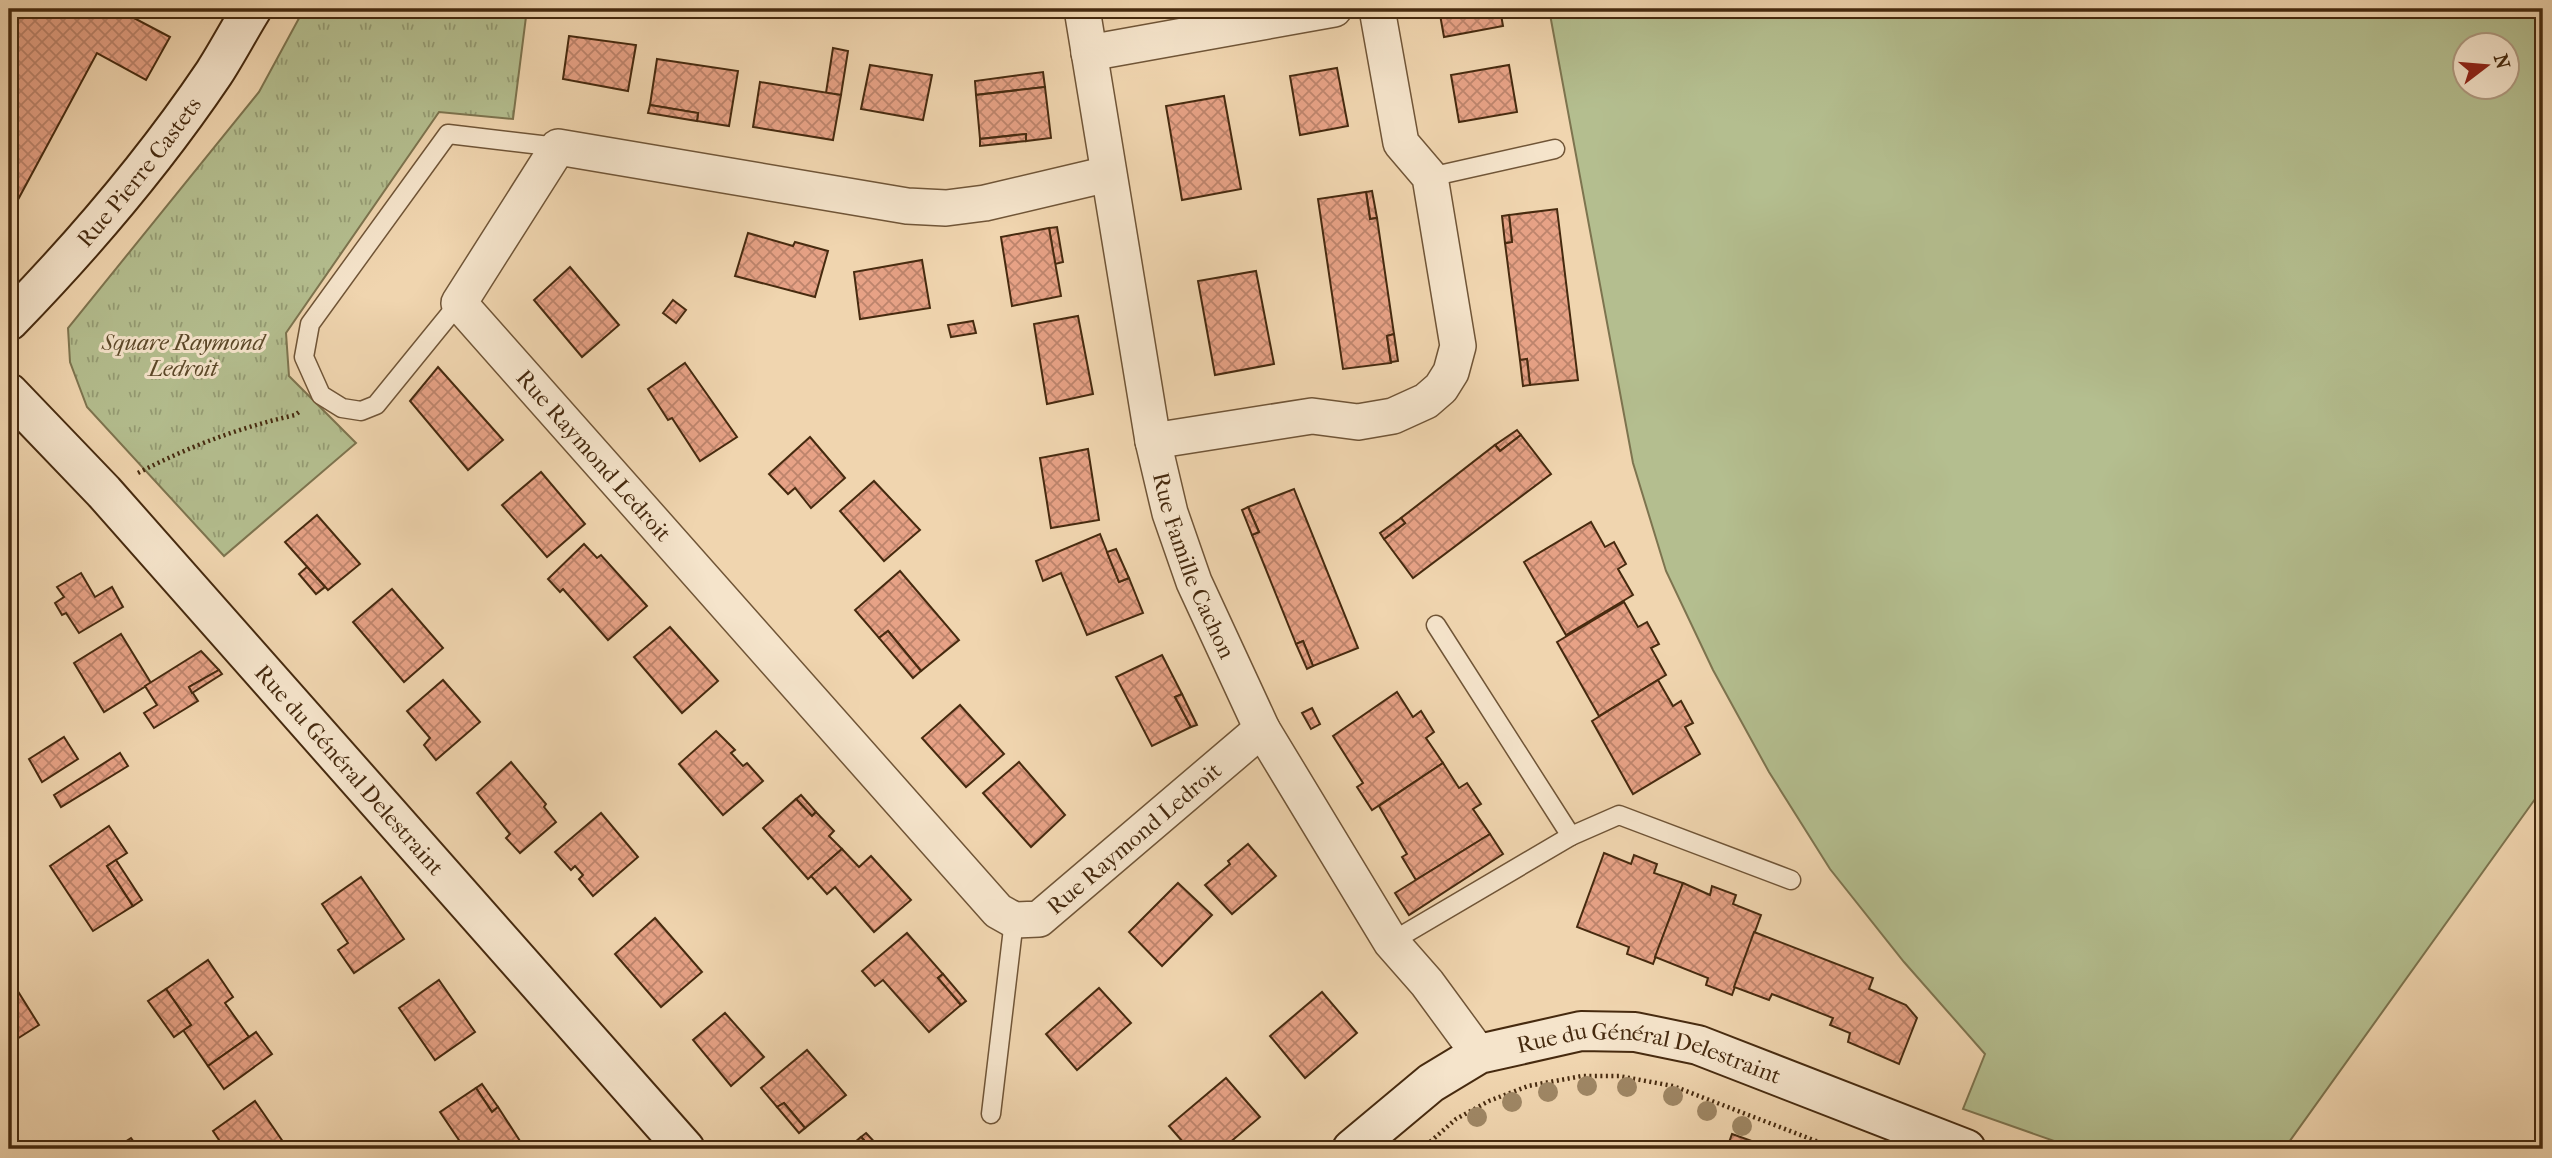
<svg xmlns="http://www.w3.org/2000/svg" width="2552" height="1158" font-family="'IM FELL French Canon',serif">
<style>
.green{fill:#b4be8f;stroke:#7d744f;stroke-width:2;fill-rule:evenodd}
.park{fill:url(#park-tufts);stroke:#7d744f;stroke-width:2}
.building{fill:url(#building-cross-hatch);stroke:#462a0f;stroke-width:2}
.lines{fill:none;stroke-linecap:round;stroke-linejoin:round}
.lane-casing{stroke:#705537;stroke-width:21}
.street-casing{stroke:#705537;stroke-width:38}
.secondary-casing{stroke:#462a0f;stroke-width:42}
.path{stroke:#462a0f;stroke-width:4.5;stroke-dasharray:2 3.5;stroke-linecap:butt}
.lane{stroke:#f5e4cb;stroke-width:18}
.street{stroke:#f5e4cb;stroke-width:35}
.secondary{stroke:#f5e4cb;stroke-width:38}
.tree{fill:#9f8765}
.labels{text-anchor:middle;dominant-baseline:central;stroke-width:6;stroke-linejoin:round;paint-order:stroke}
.street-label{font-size:23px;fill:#462a0f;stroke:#f5e4cb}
.park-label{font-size:23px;font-style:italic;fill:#5c4829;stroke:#f5e4cb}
</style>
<defs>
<pattern id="park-tufts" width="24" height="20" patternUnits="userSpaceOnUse" patternTransform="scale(1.75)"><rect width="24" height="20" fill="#b4be8f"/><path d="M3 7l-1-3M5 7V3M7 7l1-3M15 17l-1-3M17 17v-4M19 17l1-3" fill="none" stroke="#949b73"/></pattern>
<pattern id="building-cross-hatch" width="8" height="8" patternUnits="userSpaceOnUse" patternTransform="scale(1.75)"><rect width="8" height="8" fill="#e7a286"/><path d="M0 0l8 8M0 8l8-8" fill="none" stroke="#bd846c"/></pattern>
</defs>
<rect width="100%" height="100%" fill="#f0d5af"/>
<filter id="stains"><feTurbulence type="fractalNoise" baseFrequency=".00286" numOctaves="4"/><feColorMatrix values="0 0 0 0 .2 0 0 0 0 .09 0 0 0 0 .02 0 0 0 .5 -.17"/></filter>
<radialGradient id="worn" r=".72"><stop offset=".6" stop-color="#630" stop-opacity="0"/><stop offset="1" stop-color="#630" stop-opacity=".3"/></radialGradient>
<path class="green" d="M1549,9H2543V788L2284,1149H2077L1963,1109L1985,1054L1904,962L1830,869L1769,772L1713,670L1666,571L1633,463ZM2464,46H2506V88H2464Z"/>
<path class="park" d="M304,9H527L513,119L439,112L286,333L289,376L356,443L224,556L87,407L70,362L68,328L259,92Z"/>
<g class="building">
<path d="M9,9H117L170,37L146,80L97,53L14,207L9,204Z"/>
<path d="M1439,9H1500L1503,26L1444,37Z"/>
<path d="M569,36L636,45L628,91L563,79Z"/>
<path d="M833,48L848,51L841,95L826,93Z"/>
<path d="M657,59L738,71L729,126L697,121L698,113L650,105Z"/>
<path d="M870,65L932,75L923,120L861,109Z"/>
<path d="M1509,65L1517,112L1459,122L1451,75Z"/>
<path d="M1337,68L1348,126L1300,135L1290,76Z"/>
<path d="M1043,72L1045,87L976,95L975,81Z"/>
<path d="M760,82L841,95L833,140L753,127Z"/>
<path d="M1045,87L1051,138L1026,141V134L980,139L976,95Z"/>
<path d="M1224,96L1241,189L1182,200L1166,106Z"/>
<path d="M650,105L698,113L697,121L648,113Z"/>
<path d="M1026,134V141L980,146V139Z"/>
<path d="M1372,191L1377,218L1370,219L1366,192Z"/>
<path d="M1366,192L1370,219L1377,218L1394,334L1387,336L1391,363L1343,369L1318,199Z"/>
<path d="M1557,209L1578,380L1530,385L1527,359L1520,360L1505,243L1512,242L1509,215Z"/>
<path d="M1509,215L1512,242L1505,243L1502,216Z"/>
<path d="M1057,227L1063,262L1055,264L1049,228Z"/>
<path d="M1049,228L1061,296L1012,306L1001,237Z"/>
<path d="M748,233L793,246L795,242L828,251L815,297L735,276Z"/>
<path d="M922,260L930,308L860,319L854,272Z"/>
<path d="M570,267L619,325L582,357L534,300Z"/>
<path d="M1256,271L1274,364L1215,375L1198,281Z"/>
<path d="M673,300L686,310L676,323L663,313Z"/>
<path d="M1078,316L1093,394L1047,404L1034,324Z"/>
<path d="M973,321L976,333L951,337L948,325Z"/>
<path d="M1394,334L1398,361L1391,362L1387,336Z"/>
<path d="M1527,359L1530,385L1523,386L1520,360Z"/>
<path d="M685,363L737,437L700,461L672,418L668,420L648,389Z"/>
<path d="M438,367L503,440L468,470L410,401Z"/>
<path d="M1517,430L1521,435L1500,451L1495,445Z"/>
<path d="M1521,435L1551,474L1413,578L1384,539L1405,523L1401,518L1495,445L1500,451Z"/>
<path d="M810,437L845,478L811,508L795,488L788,494L769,474Z"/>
<path d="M1088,449L1099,520L1051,528L1040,458Z"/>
<path d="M541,472L585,524L547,557L502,505Z"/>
<path d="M874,481L920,530L884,561L840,511Z"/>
<path d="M1294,489L1358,648L1313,666L1303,641L1296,644L1252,535L1259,532L1248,507Z"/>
<path d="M1248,507L1259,532L1252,535L1242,510Z"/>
<path d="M317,515L360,564L328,590L285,542Z"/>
<path d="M1401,518L1405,523L1384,539L1380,533Z"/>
<path d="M1591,522L1605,547L1614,542L1626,564L1618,569L1633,595L1566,635L1524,562Z"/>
<path d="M1100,534L1119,582L1129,578L1143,613L1087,635L1061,573L1043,581L1036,561Z"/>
<path d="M584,544L597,558L601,555L647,606L608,640L563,589L560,592L548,579Z"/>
<path d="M1116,549L1129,578L1119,582L1107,552Z"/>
<path d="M307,567L325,587L316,594L299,574Z"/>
<path d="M900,571L959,640L921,671L888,631L879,638L855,610Z"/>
<path d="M81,573L95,597L112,587L123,607L79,633L66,613L62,615L55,603L64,597L57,587Z"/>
<path d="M392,589L443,648L404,682L353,622Z"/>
<path d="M1624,602L1638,627L1647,622L1659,644L1651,648L1666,675L1599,716L1557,642Z"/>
<path d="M670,627L718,681L682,713L634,657Z"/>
<path d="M888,631L921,671L913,678L879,638Z"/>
<path d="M121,634L151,683L104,712L74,663Z"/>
<path d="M1303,641L1313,666L1307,669L1296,644Z"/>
<path d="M201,651L219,670L189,687L198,701L154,728L144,713L157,705L145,686Z"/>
<path d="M1162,655L1182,694L1175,697L1191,727L1152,746L1116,677Z"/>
<path d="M219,670L222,674L192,693L189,687Z"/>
<path d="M443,680L480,722L436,760L424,745L430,738L407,711Z"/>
<path d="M1658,680L1673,706L1681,701L1693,723L1685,727L1700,754L1633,794L1592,721Z"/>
<path d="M1397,692L1413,717L1421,711L1434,732L1426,738L1443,763L1372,810L1357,787L1363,783L1333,736Z"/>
<path d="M1182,694L1197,725L1191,727L1175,697Z"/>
<path d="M960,705L1004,754L966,787L922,738Z"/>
<path d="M1312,708L1320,724L1311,729L1302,713Z"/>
<path d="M716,731L735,750L731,753L743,766L747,763L763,781L723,815L679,764Z"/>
<path d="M64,737L78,759L42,782L29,759Z"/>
<path d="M120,753L128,766L61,807L54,795Z"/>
<path d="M511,762L546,804L544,807L556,822L520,853L506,838L510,834L477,793Z"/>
<path d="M1019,762L1065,815L1031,847L983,793Z"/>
<path d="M1443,763L1459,788L1467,783L1481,804L1473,809L1490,834L1416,880L1402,857L1407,854L1379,806Z"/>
<path d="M801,795L816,812L812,816L796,799Z"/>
<path d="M796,799L812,816L816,812L834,831L829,836L842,849L808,879L763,828Z"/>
<path d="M601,813L638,857L593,896L579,879L583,875L575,866L571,870L555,852Z"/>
<path d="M109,826L127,853L107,866L133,906L93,931L50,866Z"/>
<path d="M1490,834L1503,854L1409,915L1395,893Z"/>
<path d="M1248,844L1276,876L1232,914L1205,885L1230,864L1228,861Z"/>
<path d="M842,849L859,867L871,856L911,900L874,932L835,887L827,894L811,876Z"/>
<path d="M1604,853L1631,864L1634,855L1657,864L1654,873L1683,883L1653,964L1627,954L1629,947L1577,927Z"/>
<path d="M116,860L142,900L133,906L107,866Z"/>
<path d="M361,877L404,939L354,973L338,950L348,943L322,904Z"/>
<path d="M1178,883L1212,915L1162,966L1129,932Z"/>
<path d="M1683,883L1710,895L1712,886L1736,895L1733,904L1761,915L1732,995L1706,985L1708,978L1655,957Z"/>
<path d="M655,918L702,972L661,1007L615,954Z"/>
<path d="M1754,932L1873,978L1869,989L1906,1005L1917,1018L1899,1064L1848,1042L1850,1033L1830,1025L1833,1018L1772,994L1769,1000L1734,987Z"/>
<path d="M907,933L943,974L938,978L961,1005L929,1032L883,980L875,986L862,971Z"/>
<path d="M208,960L233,997L225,1003L249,1037L208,1066L183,1030L191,1025L166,989Z"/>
<path d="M943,974L966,1001L961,1005L938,978Z"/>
<path d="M9,977L39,1025L9,1044Z"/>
<path d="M439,980L475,1032L435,1060L399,1008Z"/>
<path d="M1099,988L1131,1023L1077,1070L1046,1034Z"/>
<path d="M166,989L191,1025L174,1037L148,1001Z"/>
<path d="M1322,992L1357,1033L1305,1078L1270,1036Z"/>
<path d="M725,1013L764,1057L731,1086L693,1040Z"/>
<path d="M256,1032L272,1054L224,1089L208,1066Z"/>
<path d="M807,1050L846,1095L805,1128L784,1103L777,1107L761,1088Z"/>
<path d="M1226,1078L1260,1117L1222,1149H1189L1169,1126Z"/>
<path d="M482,1084L498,1107L492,1112L476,1088Z"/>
<path d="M476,1088L492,1112L498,1107L520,1141L515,1145L518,1149H465L440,1112Z"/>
<path d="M255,1101L288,1149H239L237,1146L232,1149H225L213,1131Z"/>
<path d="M784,1103L805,1128L799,1133L777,1107Z"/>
<path d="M866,1133L881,1149H872L861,1137Z"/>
<path d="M1732,1134L1752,1141L1749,1149L1727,1148Z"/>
<path d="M861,1137L872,1149H847Z"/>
<path d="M131,1138L139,1149H114Z"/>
</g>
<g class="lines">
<defs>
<g id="lane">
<path d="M1430,177L1555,149"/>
<path d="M459,303L376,405L361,411L342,408L321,395L304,357L310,324L448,134L558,147"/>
<path d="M1571,836L1619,815L1791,880"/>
<path d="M1391,942L1571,836L1436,625"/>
<path d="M991,1114L1014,920"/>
</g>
<g id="street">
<path id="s1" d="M1082,9L1153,441L1170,513L1194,582L1262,729L1391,942L1427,983L1479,1054"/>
<path d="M1089,53L1334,9"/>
<path id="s2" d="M1108,174L985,203L946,208L907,206L558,147L459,303L998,911L1014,920L1039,919L1262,729"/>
<path d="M1153,441L1312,416L1358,422L1393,416L1426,401L1441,388L1451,372L1458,346L1430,177L1401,143L1377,9"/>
</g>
<g id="secondary">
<path id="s3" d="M9,321C84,244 154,162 214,73C227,53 239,30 252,9"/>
<path id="s4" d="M9,393L104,492L685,1149"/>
<path id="s5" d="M1352,1149L1431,1083L1479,1054L1581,1031L1635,1032L1698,1045L1966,1149"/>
</g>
</defs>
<use href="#lane" class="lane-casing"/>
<use href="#street" class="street-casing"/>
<use href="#secondary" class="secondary-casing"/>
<g class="path">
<path d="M138,473C190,446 238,428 295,415L299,412"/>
<path d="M1422,1149L1456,1119L1489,1101L1528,1086L1582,1076H1619L1673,1086L1837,1149"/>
</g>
<use href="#lane" class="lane"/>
<use href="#street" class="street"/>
<use href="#secondary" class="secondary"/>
</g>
<g class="tree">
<circle cx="1587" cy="1086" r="10"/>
<circle cx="1627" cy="1087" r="10"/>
<circle cx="1548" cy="1092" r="10"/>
<circle cx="1673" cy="1096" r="10"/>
<circle cx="1512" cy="1102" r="10"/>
<circle cx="1707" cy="1111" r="10"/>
<circle cx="1477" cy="1117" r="10"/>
<circle cx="1742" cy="1126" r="10"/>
</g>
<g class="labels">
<g class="street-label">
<text stroke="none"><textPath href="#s3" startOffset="198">Rue Pierre Castets</textPath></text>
<text stroke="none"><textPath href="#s2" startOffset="947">Rue Raymond Ledroit</textPath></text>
<text stroke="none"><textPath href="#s1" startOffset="569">Rue Famille Cachon</textPath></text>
<text stroke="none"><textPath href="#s4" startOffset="508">Rue du Général Delestraint</textPath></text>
<text stroke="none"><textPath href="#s2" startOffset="1724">Rue Raymond Ledroit</textPath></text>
<text stroke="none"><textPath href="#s5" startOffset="334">Rue du Général Delestraint</textPath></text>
</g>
<g class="park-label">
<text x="183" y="342">Square Raymond<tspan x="183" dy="26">Ledroit</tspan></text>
</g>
</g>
<rect width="2552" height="1158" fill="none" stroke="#f0d5af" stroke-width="35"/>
<rect x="10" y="10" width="2531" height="1137" fill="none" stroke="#462a0f" stroke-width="3.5"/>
<rect x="18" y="18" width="2517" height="1123" fill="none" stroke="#462a0f" stroke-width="2"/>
<g transform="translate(2486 66) rotate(74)"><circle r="33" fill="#f5e4cb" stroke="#af9a80" stroke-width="2"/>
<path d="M0-5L12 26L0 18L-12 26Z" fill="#8f2418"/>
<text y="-10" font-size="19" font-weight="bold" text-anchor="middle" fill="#462a0f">N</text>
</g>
<rect width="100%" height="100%" filter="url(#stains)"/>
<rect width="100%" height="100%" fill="url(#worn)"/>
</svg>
